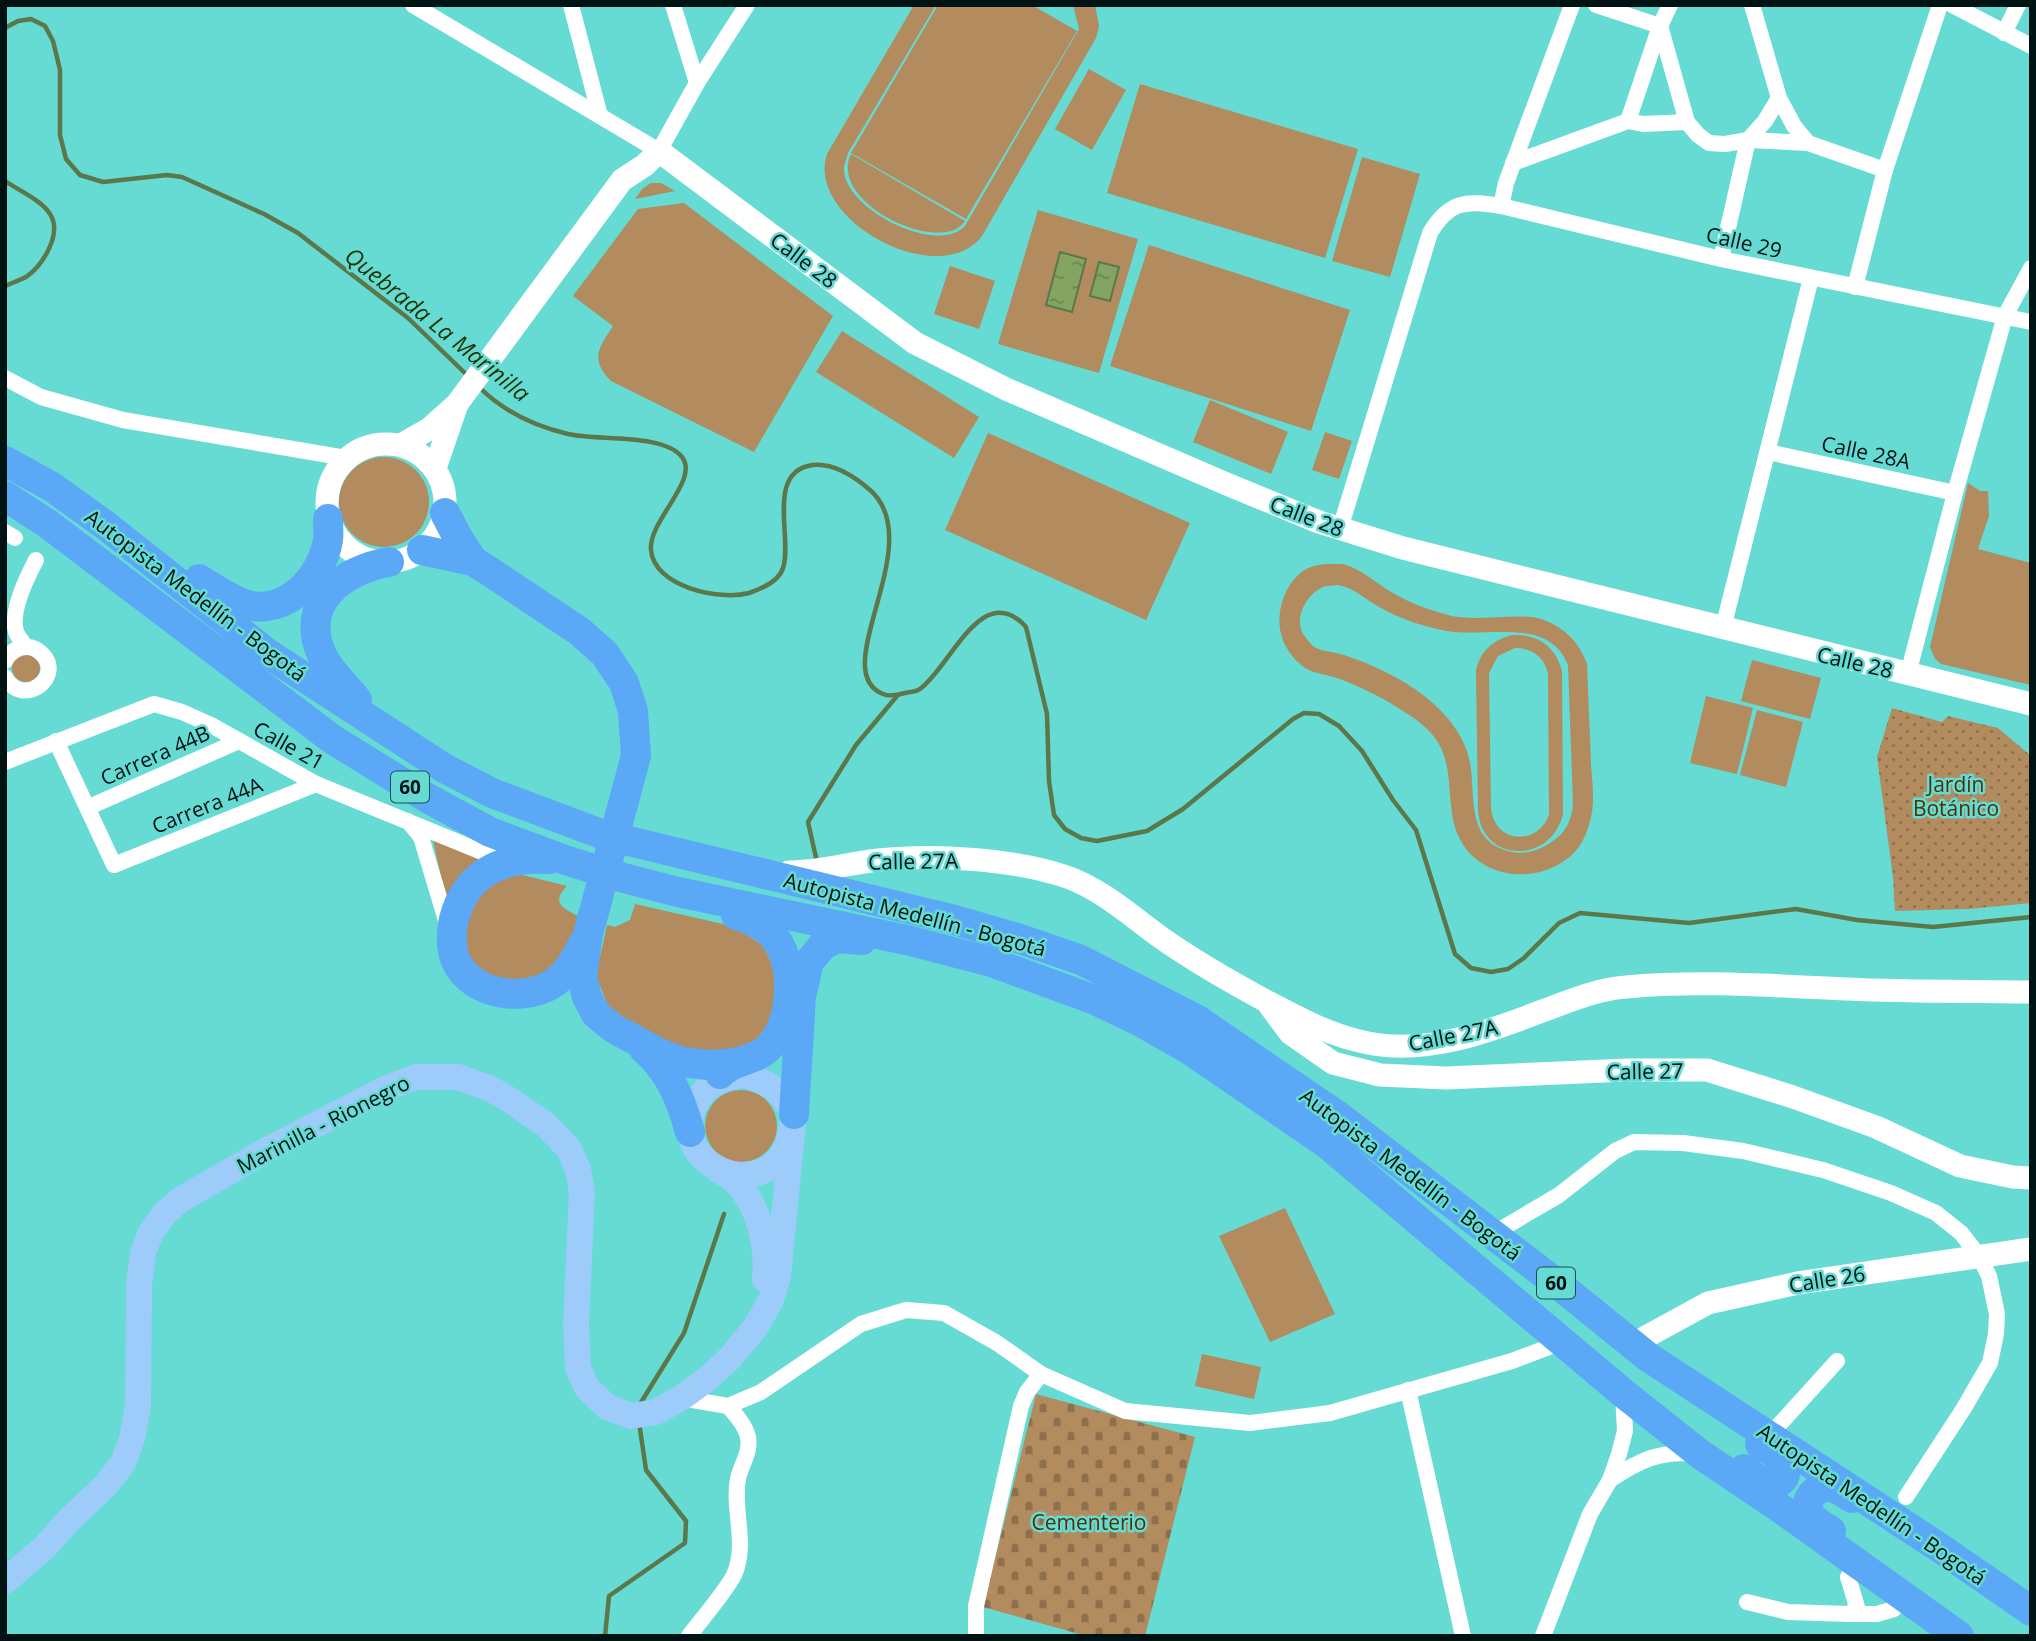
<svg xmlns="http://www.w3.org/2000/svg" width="2036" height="1641" font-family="'Open Sans',sans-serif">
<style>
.grass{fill:#b28b5e;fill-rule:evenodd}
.cemetery{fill:url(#cemetery-stones)}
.garden{fill:url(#garden-dots)}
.water{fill:url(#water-ripples);stroke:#5c784a;stroke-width:2}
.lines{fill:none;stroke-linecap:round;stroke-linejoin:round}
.stream{stroke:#5c784a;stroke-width:4.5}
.street{stroke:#fff;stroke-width:16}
.secondary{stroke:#fff;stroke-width:23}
.primary{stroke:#9dcbfa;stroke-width:26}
.highway{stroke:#5ba9f6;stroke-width:30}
.labels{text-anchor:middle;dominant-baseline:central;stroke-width:5;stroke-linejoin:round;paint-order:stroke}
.shield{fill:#65dbd4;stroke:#1e4e4c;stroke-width:2}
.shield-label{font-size:19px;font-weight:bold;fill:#001211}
.street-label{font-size:21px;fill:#001211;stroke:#65dbd4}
.park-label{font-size:21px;fill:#523100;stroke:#65dbd4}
.water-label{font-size:23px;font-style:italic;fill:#1e3301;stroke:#65dbd4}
</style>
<defs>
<pattern id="cemetery-stones" width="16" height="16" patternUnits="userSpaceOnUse" patternTransform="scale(1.75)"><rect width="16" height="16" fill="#b28b5e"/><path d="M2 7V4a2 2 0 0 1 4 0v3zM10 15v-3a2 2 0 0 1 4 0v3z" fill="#8e704c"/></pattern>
<pattern id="garden-dots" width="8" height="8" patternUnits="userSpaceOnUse" patternTransform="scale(1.75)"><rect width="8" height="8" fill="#b28b5e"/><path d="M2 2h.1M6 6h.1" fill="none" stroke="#8e704c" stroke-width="1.8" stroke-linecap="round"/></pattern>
<pattern id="water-ripples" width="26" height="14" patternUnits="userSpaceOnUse" patternTransform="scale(1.75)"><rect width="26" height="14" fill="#84a462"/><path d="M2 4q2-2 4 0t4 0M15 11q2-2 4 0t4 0" fill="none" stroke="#6a844f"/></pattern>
</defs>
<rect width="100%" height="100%" fill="#65dbd4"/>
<g class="grass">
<path d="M914,5H936L848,153C847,158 844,164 844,169C844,209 937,256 965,226L1079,29L1073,5H1095L1099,26L1096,38L982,236C940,292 805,220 827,154Z"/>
<path d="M938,5H1032L1077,31L966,219L851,153Z"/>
<path d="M1089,69L1126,90L1092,150L1055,129Z"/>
<path d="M1140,84L1358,149L1325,258L1107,193Z"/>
<path d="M851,154L965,221C942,257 827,203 851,154Z"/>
<path d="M1362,157L1420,174L1390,277L1332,261Z"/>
<path d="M651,183H661L675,191L635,199L642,189Z"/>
<path d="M684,203L833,316L754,452L611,381C590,359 598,349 613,326L573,296L638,209Z"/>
<path d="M1038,210L1138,239L1099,373L998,344Z"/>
<path d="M1149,245L1350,310L1311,431L1110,366Z"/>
<path d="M950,266L995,281L979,329L934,314Z"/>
<path d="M842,331L979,417L954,458L816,372Z"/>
<path d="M1210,400L1288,432L1271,474L1193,442Z"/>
<path d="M1325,432L1352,441L1339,479L1312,470Z"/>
<path d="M988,433L1190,523L1146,620L945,530Z"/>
<circle cx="384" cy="502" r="45"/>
<path d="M1968,483L1980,491H1988L1989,516L1978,549L2031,563V685L1941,664L1935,659L1930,647Z"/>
<path d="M1343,564C1362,569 1377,584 1393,593C1410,603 1429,610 1448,615C1478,623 1519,611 1544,620C1565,628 1580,643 1587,664C1588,698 1590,731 1591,764C1592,782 1595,800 1591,817C1587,835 1580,851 1564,861C1529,885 1475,877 1457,833C1446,805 1454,773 1440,746C1433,732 1419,721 1406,713C1386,699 1363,688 1340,679C1329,675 1315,674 1305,668C1294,660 1284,647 1281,634C1275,610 1287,576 1311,567C1321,563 1333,564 1343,564ZM1338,585C1355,588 1366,600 1381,608C1401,619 1424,627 1447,631C1488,638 1548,616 1568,665L1573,804C1571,822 1566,833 1550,843C1536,852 1521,856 1505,850C1464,837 1477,790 1469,758C1463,736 1451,720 1435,705C1410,682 1378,667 1347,656C1337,652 1325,652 1316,648C1311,645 1305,637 1302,632C1295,616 1307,594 1323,587C1327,585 1333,586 1338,585Z"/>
<path d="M1513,635C1538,634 1556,647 1562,671L1563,814C1551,865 1481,863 1478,810L1476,671C1480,651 1494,639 1513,635ZM1515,648C1532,648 1545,657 1548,674L1549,815C1537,847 1494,843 1491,808L1489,673L1498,656Z"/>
<circle cx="26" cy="668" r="14"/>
<path d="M1752,660L1821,678L1810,719L1741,701Z"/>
<path d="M1706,696L1753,708L1737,774L1690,763Z"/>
<path d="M1757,710L1803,722L1786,787L1740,775Z"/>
<path d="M433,840L481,858L446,900Z"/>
<path d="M519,874L567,886C548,905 568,910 581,918L563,966L510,986L471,968L460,941L479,888Z"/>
<path d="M635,904L736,927L762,945L768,955L779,985L763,1041L715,1054L662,1045L608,1006L596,976L607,925L615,927L630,920Z"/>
<circle cx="741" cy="1126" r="36"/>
<path d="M1285,1208L1335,1314L1270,1342L1219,1236Z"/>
<path d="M1202,1354L1261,1367L1254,1399L1195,1386Z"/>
</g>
<path class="cemetery" d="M1036,1394L1195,1437L1145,1636H1086L983,1607Z"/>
<path class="garden" d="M1892,708L1942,722L1948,716L1998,728L2031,756V903L1968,909L1895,911L1893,877L1877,757Z"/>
<g class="water">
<path d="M1060,252L1086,259L1072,312L1046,305Z"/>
<path d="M1099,262L1119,267L1110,301L1090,296Z"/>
</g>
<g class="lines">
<g class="stream">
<path d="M5,28L18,21L31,19L45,26L53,41L60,70V135L66,159L80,175L103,182L167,175L182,177L264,214L298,233L408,318L468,376"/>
<path d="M5,181C20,191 41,200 50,214C63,234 42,266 26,277C20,280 12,283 5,286"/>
<path d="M479,387C503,411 535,426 568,434C597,441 663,433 682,457C700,480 648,521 651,550C654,587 720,601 749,593C761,589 779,581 783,568C793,539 765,471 813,465C834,463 855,477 870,490C930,543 825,671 883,694C890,697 898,695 905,693C909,692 916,692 920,689C950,668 982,578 1026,627L1047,714L1049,781L1054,815L1065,829L1081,838L1097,841L1147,831L1183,809L1293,719L1304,713L1319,714L1339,726L1362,751L1393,800L1416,830L1455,954L1471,968L1491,972L1508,969L1524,958L1559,923L1580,913L1689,923L1796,909L1857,920L1933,927L2031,917"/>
<path d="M817,862L808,822L856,745L897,696"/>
<path d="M640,1404L684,1333L724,1214"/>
<path d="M605,1636L609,1596L685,1543L686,1521L646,1470L639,1422"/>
</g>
<g class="street">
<path d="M413,5L659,151L697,83L747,5"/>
<path d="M571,5L600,116"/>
<path d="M673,5L697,83"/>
<path d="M1596,5L1660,26L1687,122L1698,135L1709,143L1725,144L1748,140L1808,143"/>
<path d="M1670,5L1660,26L1628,121L1643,124L1687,122"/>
<path d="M1752,5L1779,98L1794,126L1808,143L1885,170"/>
<path d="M1952,5L2031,46"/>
<path d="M2004,33L2018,5"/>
<path d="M1513,163L1628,121"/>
<path d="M1501,206L1506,183L1572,5"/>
<path d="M1721,259L1748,140L1765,121L1779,98"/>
<path d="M1855,287L1885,170L1940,5"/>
<path d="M5,378L41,397L123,420L346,458"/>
<path d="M1768,452L1955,493"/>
<path d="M1340,529L1430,233C1449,201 1466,200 1501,206L1721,259L2031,322"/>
<path d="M5,532L15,538"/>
<path d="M1723,628L1811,278"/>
<path d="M26,647C23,642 18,637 16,632C10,612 27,577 36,560"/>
<path d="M5,661C10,652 17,647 27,647C33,647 38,650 42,654C65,677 22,709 5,677"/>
<path d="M1908,674L1955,493L2005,316L2031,268"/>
<path d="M56,741L114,865L316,784"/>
<path d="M5,762L154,704L182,712L211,725L316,784L487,854L510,856"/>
<path d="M89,807L239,741"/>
<path d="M408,821L421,837L448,927"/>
<path d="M1491,1235L1559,1195L1615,1151L1634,1142L1683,1143L1743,1151L1823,1170L1891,1193L1936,1213L1961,1233L1979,1256L1989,1276L1997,1314L1996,1334L1990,1363L1964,1408L1906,1497"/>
<path d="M1408,1390L1463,1636"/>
<path d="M681,1398L728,1406L761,1392L861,1324L906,1310L944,1313L997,1343L1041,1374L1125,1411L1250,1423L1330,1413L1512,1361L1562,1342"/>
<path d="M1769,1436L1837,1361"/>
<path d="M1610,1480C1638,1461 1660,1450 1695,1454"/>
<path d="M1747,1602L1788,1612L1850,1614L1857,1607L1848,1577"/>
<path d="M1850,1614H1877L1894,1609"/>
<path d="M689,1636C701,1620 726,1591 734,1575C748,1544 732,1509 738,1479C741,1464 751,1453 748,1437C745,1425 736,1415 728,1406"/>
<path d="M976,1636V1606L1021,1406L1027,1392L1041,1374"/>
<path d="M1543,1636L1590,1514L1610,1480L1619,1454L1625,1431L1623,1393"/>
</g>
<g class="secondary">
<circle cx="386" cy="503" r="59"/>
<path d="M401,445L429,429L457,404L622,180L645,165L659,151L915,343L1006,389L1229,485L1319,522L1403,548L2031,704"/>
<path d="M435,468L456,407"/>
<path d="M789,872C822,872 848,863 879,860C934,854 1015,859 1067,877C1101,889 1131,916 1160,937C1194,961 1229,981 1266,1001C1298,1018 1331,1036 1368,1043C1428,1055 1490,1031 1545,1010C1572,1000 1598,989 1626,987C1700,980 1775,986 1848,989C1909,992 1970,991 2031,992"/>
<path d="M1270,1006L1290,1033L1333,1063L1380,1075L1446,1078L1628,1070H1707L1793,1097L1876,1127L1960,1166L2013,1177L2031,1178"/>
<path d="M1633,1344L1708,1303L1798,1283L2031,1249"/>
</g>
<g class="primary">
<path d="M742,1075C767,1080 782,1091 794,1114C792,1124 791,1136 787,1146C759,1208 662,1160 697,1101C707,1084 722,1078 742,1075Z"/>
<path d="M718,1170C724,1174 731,1177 736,1182C759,1205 768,1247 765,1279"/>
<path d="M5,1581L44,1548L68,1521L106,1485L123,1463L132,1439L138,1405L139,1285L143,1253L150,1234L164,1214L180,1200L267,1150L385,1089L416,1077H458L489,1088L510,1100L546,1125L569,1149L578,1170L582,1192L576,1324L578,1368L587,1388L607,1407L631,1416L656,1412L681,1398L707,1379L729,1359L755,1328L771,1300L778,1276L794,1114"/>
</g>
<g class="highway">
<path d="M5,461L52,487L105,525L267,653L444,768L492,793L604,835L951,919L1020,939L1081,960L1196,1019L1338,1116L1564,1289L1648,1357L1940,1548L2031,1611"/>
<path d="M5,496L48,524L332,739L429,799L490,832L565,860L620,877L678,892L911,941L991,962L1095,1000L1141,1022L1190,1050L1326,1143L1623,1393L1700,1454L1780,1508L1959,1636"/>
<path d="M445,513L458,538L473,561"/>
<path d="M422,550L473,561L492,573L579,631L605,654L624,683L633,711L636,756L588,934L582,977L587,997L596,1014L613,1028L659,1053L683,1062L708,1065L734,1063"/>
<path d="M199,579C214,588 230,600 247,605C287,615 322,577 328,540C329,533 328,526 328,519"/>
<path d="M357,700C346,686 331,673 323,657C297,604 342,570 389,562"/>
<path d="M549,859C504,856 466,872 454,919C451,933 450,947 456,961C472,996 526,1003 555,982C568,973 576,957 583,944"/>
<path d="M644,1049C670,1071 681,1100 690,1132"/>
<path d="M720,1074C734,1059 753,1062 767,1049C792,1026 795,974 780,946C772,929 753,920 736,915"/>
<path d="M794,1114L801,997L809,962L823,945L837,938L862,940"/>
<path d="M1744,1469C1751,1474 1760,1482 1769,1483C1787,1486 1790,1467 1779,1457C1774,1452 1766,1448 1760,1444"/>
<path d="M1831,1531C1825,1527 1817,1523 1812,1517C1800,1503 1815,1485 1831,1487C1839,1488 1845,1494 1852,1498"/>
</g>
</g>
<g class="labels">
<g class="shield">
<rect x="391" y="771.5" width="38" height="31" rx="5"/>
<rect x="1537" y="1267.5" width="38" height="31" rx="5"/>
</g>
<g class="shield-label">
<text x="410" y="787">60</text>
<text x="1556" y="1283">60</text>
</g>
<g class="street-label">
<text transform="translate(1744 242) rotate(13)">Calle 29</text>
<text transform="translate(804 260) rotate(37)">Calle 28</text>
<text transform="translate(1866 452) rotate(12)">Calle 28A</text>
<text transform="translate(1307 516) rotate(21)">Calle 28</text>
<text transform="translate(196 595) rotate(37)">Autopista Medellín - Bogotá</text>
<text transform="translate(1855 662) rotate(13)">Calle 28</text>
<text transform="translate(289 745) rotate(29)">Calle 21</text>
<text transform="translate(155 755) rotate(-24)">Carrera 44B</text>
<text transform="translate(207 805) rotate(-22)">Carrera 44A</text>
<text transform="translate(913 861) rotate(-1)">Calle 27A</text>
<text transform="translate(915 914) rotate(15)">Autopista Medellín - Bogotá</text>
<text transform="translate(1453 1035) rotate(-11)">Calle 27A</text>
<text transform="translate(1645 1071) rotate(-1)">Calle 27</text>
<text transform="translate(323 1124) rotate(-27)">Marinilla - Rionegro</text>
<text transform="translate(1411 1174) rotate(37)">Autopista Medellín - Bogotá</text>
<text transform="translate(1827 1279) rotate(-9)">Calle 26</text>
<text transform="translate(1872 1504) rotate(34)">Autopista Medellín - Bogotá</text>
</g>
<g class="park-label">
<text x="1956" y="784">Jardín<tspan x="1956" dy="24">Botánico</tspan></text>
<text x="1089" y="1522">Cementerio</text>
</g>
<g class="water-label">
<text transform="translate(438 324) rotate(39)">Quebrada La Marinilla</text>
</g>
</g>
<rect width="2036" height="1641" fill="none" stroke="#001211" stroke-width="14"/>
</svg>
